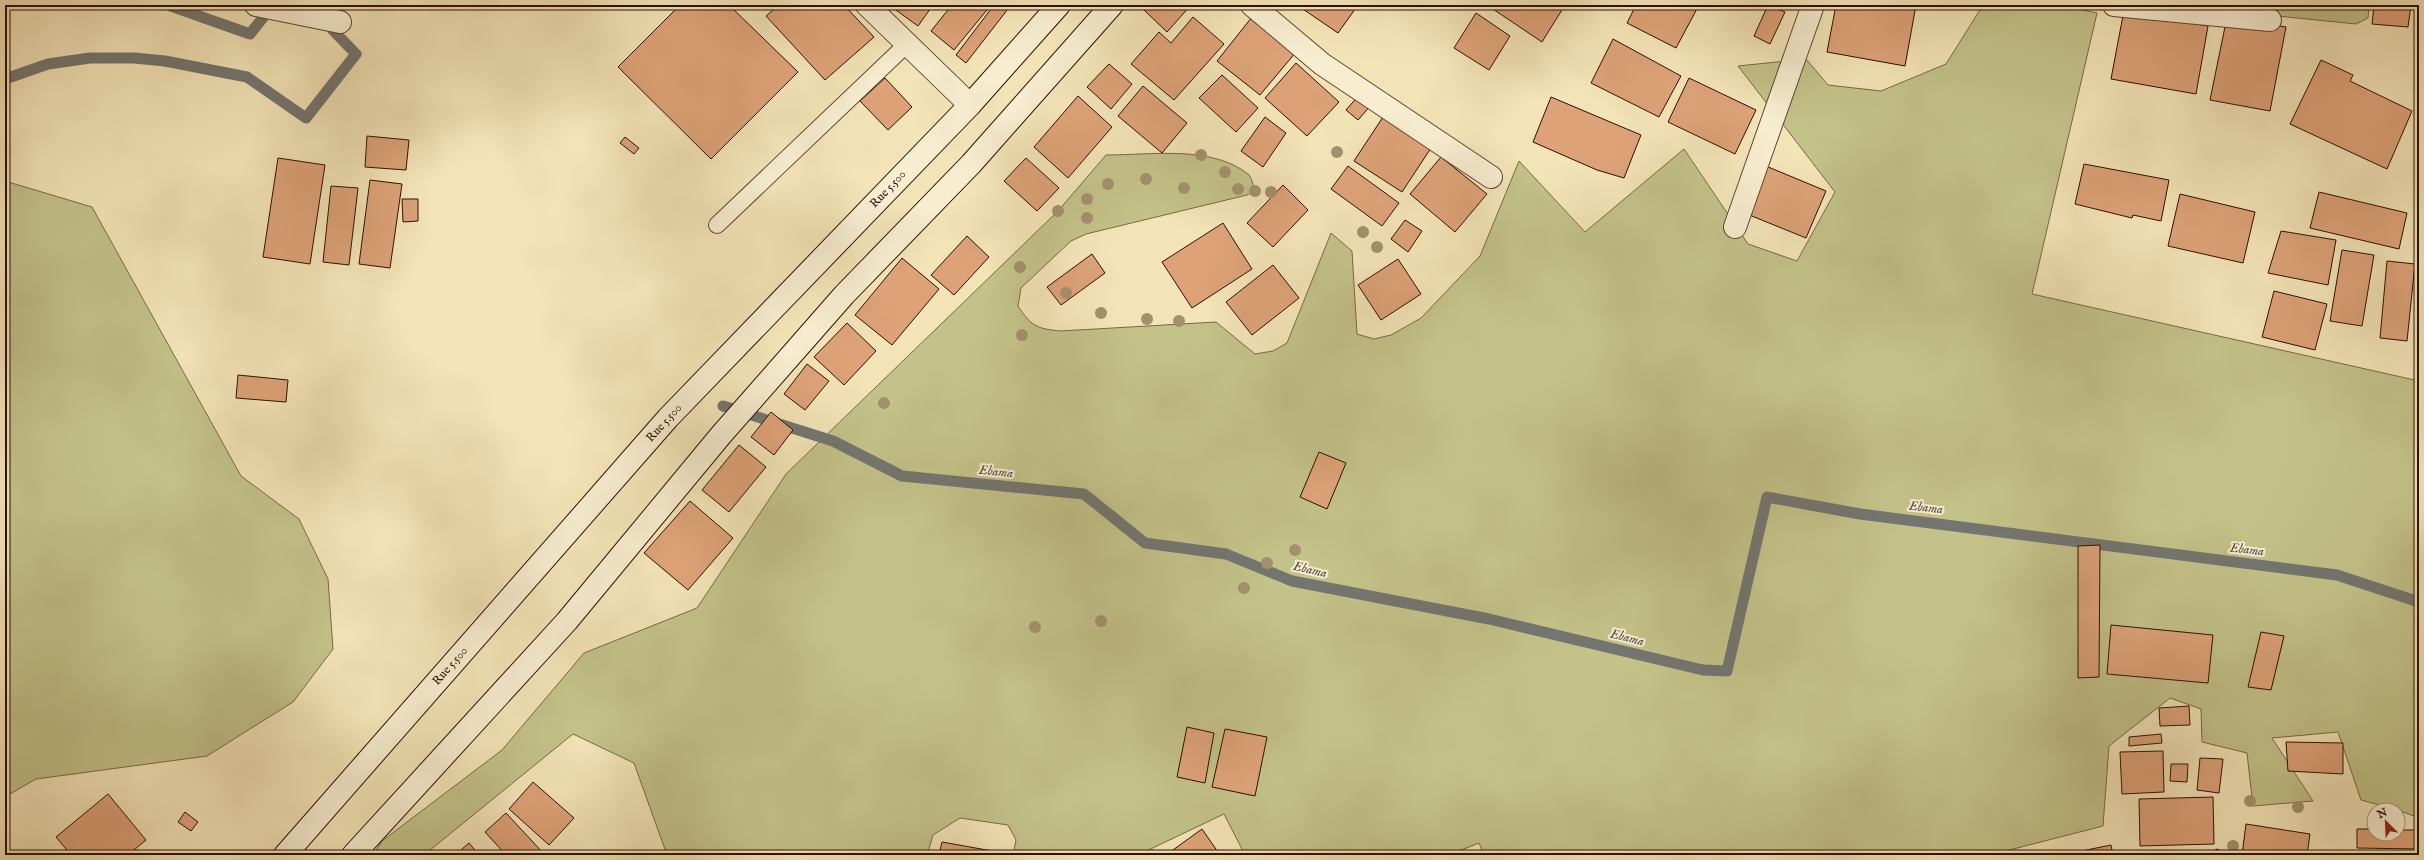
<svg xmlns="http://www.w3.org/2000/svg" width="2424" height="860" font-family="'IM FELL English',serif">
<style>
.green{fill:#c3c289;stroke:#786844}
.lines{fill:none;stroke-linecap:round;stroke-linejoin:round}
.stream{stroke:#737670;stroke-width:11}
.building{fill:#dda278;stroke:#2e0e00}
.lane-casing{stroke:#5f442e;stroke-width:18}
.street-casing{stroke:#5f442e;stroke-width:24}
.secondary-casing{stroke:#2e0e00;stroke-width:24}
.lane{stroke:#f7edd0;stroke-width:16}
.street{stroke:#f7edd0;stroke-width:22}
.secondary{stroke:#f7edd0;stroke-width:22}
.tree{fill:#a3916d}
.labels{text-anchor:middle;dominant-baseline:central;stroke-width:4;stroke-linejoin:round;paint-order:stroke}
.street-label{font-size:12px;fill:#2e0e00;stroke:#f7edd0}
.water-label{font-size:13px;font-style:italic;fill:#564b41;stroke:#f7edd0}
</style>
<rect width="100%" height="100%" fill="#f3e4b7"/>
<filter id="stains"><feTurbulence type="fractalNoise" baseFrequency=".005" numOctaves="4"/><feColorMatrix values="0 0 0 0 .2 0 0 0 0 .09 0 0 0 0 .02 0 0 0 .5 -.17"/></filter>
<radialGradient id="worn" r=".72"><stop offset=".6" stop-color="#630" stop-opacity="0"/><stop offset="1" stop-color="#630" stop-opacity=".3"/></radialGradient>
<g class="green">
<path d="M1983,5H2060L2097,13L2032,294L2419,381V818L2398,810L2361,800L2338,732L2272,738L2313,801L2253,806L2247,753L2202,742L2201,709L2170,698L2109,746L2103,826L1990,855H1484L1479,843L1449,855H1245L1224,814L1138,855H1013L1016,840L1008,825L960,818L933,835L927,855H667L634,763L573,734L424,855H373L382,841L502,750L584,653L697,608L786,474L1058,211L1106,155C1151,155 1211,145 1248,174C1252,177 1253,186 1255,191L1247,195L1086,234L1071,241L1021,288L1018,306C1031,326 1037,329 1061,331L1216,322L1255,354L1273,351L1287,343L1331,233L1352,251L1357,334L1374,339L1391,335L1421,318L1480,256L1519,161L1585,232L1684,149L1748,244L1797,261L1835,192L1738,66L1806,59L1828,85L1881,91L1946,64Z"/>
<path d="M2169,5H2369L2368,18L2356,24Z"/>
<path d="M5,181L92,207L241,476L299,519L328,579L333,649L293,702L207,756L36,779L5,797Z"/>
</g>
<g class="lines">
<g class="stream">
<path d="M168,5L250,34L272,6"/>
<path d="M5,79L48,64L90,58H134L165,61L247,77L306,118L356,54L325,22"/>
<path d="M723,406L833,441L902,476L1084,494L1145,543L1226,554L1292,581L1489,619L1703,670L1727,671L1767,497L1860,514L2337,575L2419,602"/>
</g>
</g>
<g class="building">
<path d="M680,5H729L798,72L711,159L618,67Z"/>
<path d="M779,5H844L874,37L825,80L766,16Z"/>
<path d="M889,5H933L918,26Z"/>
<path d="M952,5H991L954,50L931,31Z"/>
<path d="M994,5H1011L966,63L956,55Z"/>
<path d="M1148,5H1191L1167,32L1144,10Z"/>
<path d="M1297,5H1358L1338,33Z"/>
<path d="M1487,5H1565L1542,42Z"/>
<path d="M1636,5H1699L1676,48L1627,23Z"/>
<path d="M1768,5L1785,12L1770,44L1754,36Z"/>
<path d="M1836,5H1916L1905,66L1827,52Z"/>
<path d="M2125,5L2160,18L2208,26L2196,94L2111,79Z"/>
<path d="M2374,5H2411L2408,27L2372,24Z"/>
<path d="M1476,13L1510,36L1489,70L1454,48Z"/>
<path d="M1193,17L1224,44L1174,100L1131,64L1159,32L1171,43Z"/>
<path d="M1252,17L1296,52L1260,95L1217,61Z"/>
<path d="M2227,17L2286,27L2270,111L2210,100Z"/>
<path d="M1613,39L1681,76L1659,117L1591,83Z"/>
<path d="M2321,60L2353,75L2350,81L2412,111L2387,169L2290,124Z"/>
<path d="M1296,63L1339,102L1307,136L1265,98Z"/>
<path d="M1109,64L1132,84L1111,109L1087,87Z"/>
<path d="M1222,75L1258,108L1236,132L1199,98Z"/>
<path d="M885,78L912,107L888,130L860,101Z"/>
<path d="M1689,78L1756,110L1735,154L1668,122Z"/>
<path d="M1143,86L1187,123L1162,153L1118,116Z"/>
<path d="M1360,94L1372,104L1358,120L1346,110Z"/>
<path d="M1078,96L1112,127L1068,178L1034,147Z"/>
<path d="M1551,97L1641,135L1624,178L1597,170L1533,142Z"/>
<path d="M1265,117L1286,133L1263,167L1241,151Z"/>
<path d="M1383,117L1431,148L1402,192L1354,161Z"/>
<path d="M367,136L409,140L406,170L365,167Z"/>
<path d="M625,137L639,148L634,154L620,143Z"/>
<path d="M1441,157L1487,194L1455,232L1410,194Z"/>
<path d="M278,158L325,165L310,264L263,257Z"/>
<path d="M1026,158L1059,188L1037,211L1004,181Z"/>
<path d="M1761,164L1826,191L1806,238L1742,212Z"/>
<path d="M2084,164L2169,180L2161,221L2133,215L2132,218L2075,204Z"/>
<path d="M1348,166L1399,203L1382,226L1331,189Z"/>
<path d="M370,180L402,184L390,268L359,264Z"/>
<path d="M1283,185L1308,210L1273,247L1247,223Z"/>
<path d="M331,186L358,188L349,265L323,262Z"/>
<path d="M2319,192L2407,213L2399,249L2310,228Z"/>
<path d="M2180,194L2255,212L2243,263L2168,246Z"/>
<path d="M402,199H418V221L403,222Z"/>
<path d="M1405,220L1422,231L1408,252L1391,239Z"/>
<path d="M1223,223L1252,269L1192,308L1162,262Z"/>
<path d="M2281,231L2336,240L2328,285L2268,273Z"/>
<path d="M967,236L989,257L954,295L931,275Z"/>
<path d="M2342,250L2374,255L2362,326L2330,321Z"/>
<path d="M1092,254L1105,273L1061,305L1047,287Z"/>
<path d="M902,258L939,289L892,345L855,315Z"/>
<path d="M1398,259L1421,294L1381,320L1358,285Z"/>
<path d="M2387,261L2415,264L2407,341L2380,338Z"/>
<path d="M1273,265L1299,298L1252,335L1226,302Z"/>
<path d="M2274,291L2327,304L2315,350L2262,337Z"/>
<path d="M2419,311V347L2417,346Z"/>
<path d="M847,323L876,351L844,385L814,357Z"/>
<path d="M807,364L829,381L805,410L784,394Z"/>
<path d="M238,375L288,380L286,402L236,398Z"/>
<path d="M771,412L793,430L774,455L751,437Z"/>
<path d="M739,445L766,467L729,512L702,490Z"/>
<path d="M1319,452L1346,463L1327,509L1300,497Z"/>
<path d="M690,501L733,538L688,590L644,553Z"/>
<path d="M2100,545L2099,677L2078,678V546Z"/>
<path d="M2111,625L2213,635L2208,683L2107,674Z"/>
<path d="M2261,632L2284,636L2271,690L2248,687Z"/>
<path d="M2189,706L2190,725L2160,726L2159,708Z"/>
<path d="M1187,727L1214,733L1205,783L1177,777Z"/>
<path d="M1225,729L1267,737L1255,796L1212,787Z"/>
<path d="M2161,734L2162,743L2129,746V737Z"/>
<path d="M2286,742L2343,743V774L2288,771Z"/>
<path d="M2163,751L2164,792L2122,794L2120,752Z"/>
<path d="M2200,758L2223,759L2219,793L2197,790Z"/>
<path d="M2171,764H2188L2187,782L2170,781Z"/>
<path d="M533,782L574,818L549,845L509,809Z"/>
<path d="M108,794L146,840L128,855H71L56,837Z"/>
<path d="M2213,797L2214,844L2140,846L2139,799Z"/>
<path d="M185,812L198,822L191,831L178,822Z"/>
<path d="M506,813L545,855H506L485,832Z"/>
<path d="M2246,824L2310,834L2307,855H2242Z"/>
<path d="M1202,829L1220,855H1166Z"/>
<path d="M2357,829H2374V834H2398V830H2419L2418,849L2357,848Z"/>
<path d="M942,842L998,852V855H939Z"/>
<path d="M469,843L479,855H455Z"/>
<path d="M2111,845L2113,855H2062Z"/>
<path d="M2216,849L2230,854L2214,855Z"/>
</g>
<g class="lines">
<defs>
<path id="lane" d="M717,225L907,44"/>
<g id="street">
<path d="M256,5L340,22"/>
<path d="M867,5L970,105"/>
<path d="M1252,5L1322,64L1491,177"/>
<path d="M2114,5L2270,20"/>
<path d="M1735,227L1813,5"/>
</g>
<g id="secondary">
<path d="M285,855L668,418L970,105L1059,5"/>
<path d="M353,855L567,621L721,435L844,295L971,164L1112,5"/>
</g>
</defs>
<use href="#lane" class="lane-casing"/>
<use href="#street" class="street-casing"/>
<use href="#secondary" class="secondary-casing"/>
<use href="#lane" class="lane"/>
<use href="#street" class="street"/>
<use href="#secondary" class="secondary"/>
</g>
<g class="tree">
<circle cx="1337" cy="152" r="6"/>
<circle cx="1201" cy="155" r="6"/>
<circle cx="1225" cy="172" r="6"/>
<circle cx="1146" cy="179" r="6"/>
<circle cx="1108" cy="184" r="6"/>
<circle cx="1184" cy="188" r="6"/>
<circle cx="1238" cy="189" r="6"/>
<circle cx="1255" cy="191" r="6"/>
<circle cx="1271" cy="192" r="6"/>
<circle cx="1087" cy="199" r="6"/>
<circle cx="1058" cy="211" r="6"/>
<circle cx="1087" cy="218" r="6"/>
<circle cx="1363" cy="232" r="6"/>
<circle cx="1377" cy="247" r="6"/>
<circle cx="1020" cy="267" r="6"/>
<circle cx="1066" cy="293" r="6"/>
<circle cx="1101" cy="313" r="6"/>
<circle cx="1147" cy="319" r="6"/>
<circle cx="1179" cy="321" r="6"/>
<circle cx="1022" cy="335" r="6"/>
<circle cx="884" cy="403" r="6"/>
<circle cx="1295" cy="550" r="6"/>
<circle cx="1267" cy="563" r="6"/>
<circle cx="1244" cy="588" r="6"/>
<circle cx="1101" cy="621" r="6"/>
<circle cx="1035" cy="627" r="6"/>
<circle cx="2250" cy="801" r="6"/>
<circle cx="2298" cy="807" r="6"/>
<circle cx="2233" cy="846" r="6"/>
</g>
<g class="labels">
<g class="street-label">
<text transform="translate(888 189) rotate(-47)">Rue 5.500</text>
<text transform="translate(664 423) rotate(-48)">Rue 5.500</text>
<text transform="translate(450 666) rotate(-49)">Rue 5.500</text>
</g>
<g class="water-label">
<text transform="translate(996 472) rotate(6)">Ebama</text>
<text transform="translate(1926 508) rotate(7)">Ebama</text>
<text transform="translate(2247 550) rotate(7)">Ebama</text>
<text transform="translate(1310 570) rotate(13)">Ebama</text>
<text transform="translate(1627 638) rotate(14)">Ebama</text>
</g>
</g>
<rect width="2424" height="860" fill="none" stroke="#f3e4b7" stroke-width="20"/>
<rect x="6" y="6" width="2412" height="848" fill="none" stroke="#2e0e00" stroke-width="2"/>
<rect x="10" y="10" width="2404" height="840" fill="none" stroke="#2e0e00"/>
<g transform="translate(2386 822) rotate(336)"><circle r="19" fill="#f7edd0" stroke="#a7947d"/>
<path d="M0-3L7 15L0 10L-7 15Z" fill="#8f2418"/>
<text y="-6" font-size="11" font-weight="bold" text-anchor="middle" fill="#2e0e00">N</text>
</g>
<rect width="100%" height="100%" filter="url(#stains)"/>
<rect width="100%" height="100%" fill="url(#worn)"/>
</svg>
